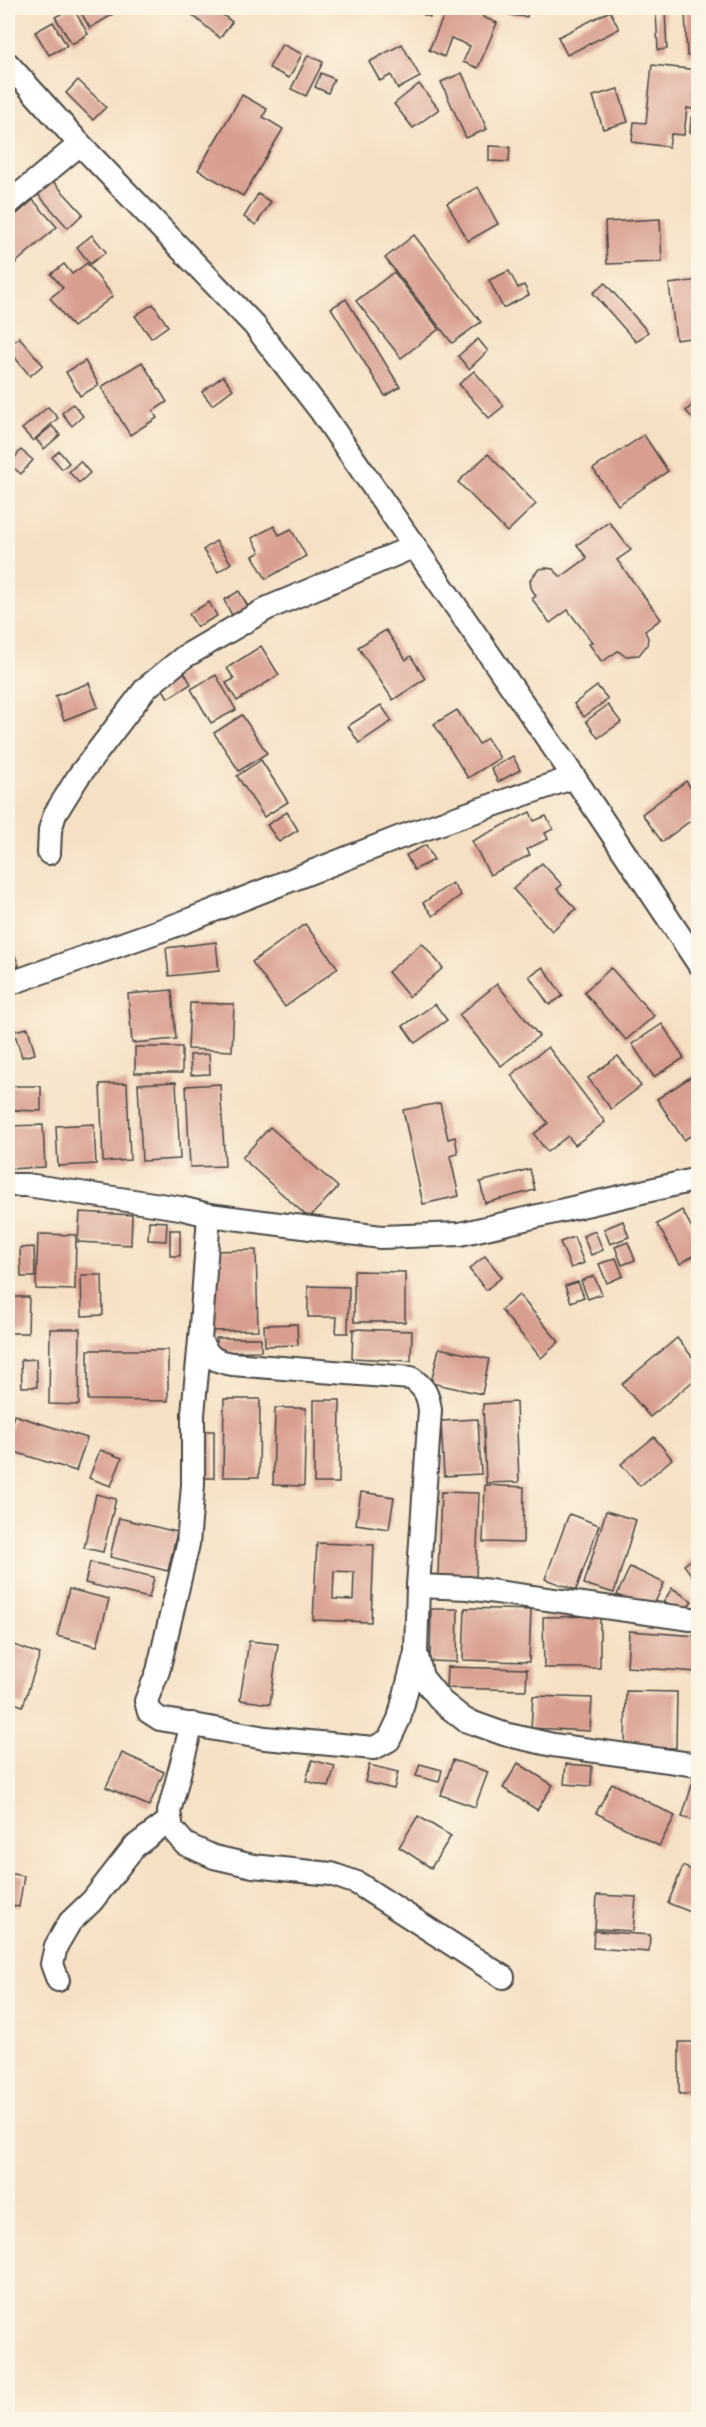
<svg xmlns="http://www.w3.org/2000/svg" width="706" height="2427" font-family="'Balsamiq Sans',sans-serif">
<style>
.building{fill:#d89e90;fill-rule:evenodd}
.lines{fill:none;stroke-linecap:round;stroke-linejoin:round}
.minor-casing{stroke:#494642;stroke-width:26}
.minor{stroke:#fff;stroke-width:22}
</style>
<rect width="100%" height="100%" fill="#fcf5e5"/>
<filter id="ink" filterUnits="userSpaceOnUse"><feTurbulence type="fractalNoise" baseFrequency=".0167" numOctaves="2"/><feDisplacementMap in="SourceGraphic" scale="12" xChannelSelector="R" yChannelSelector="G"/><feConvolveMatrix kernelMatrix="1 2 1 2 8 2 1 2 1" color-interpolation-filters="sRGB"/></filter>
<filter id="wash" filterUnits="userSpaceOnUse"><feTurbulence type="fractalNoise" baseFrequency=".008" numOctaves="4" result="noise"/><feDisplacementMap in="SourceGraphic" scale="24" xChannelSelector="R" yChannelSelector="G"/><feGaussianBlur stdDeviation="1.35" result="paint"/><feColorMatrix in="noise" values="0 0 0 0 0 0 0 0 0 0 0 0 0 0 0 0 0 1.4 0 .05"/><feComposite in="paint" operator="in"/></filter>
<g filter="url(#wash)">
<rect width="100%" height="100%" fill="#f5e0c4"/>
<g id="blocks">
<g class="building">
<path d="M73,8L88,34L72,44L55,17Z"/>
<path d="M78,8H107L112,15L90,28Z"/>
<path d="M188,8H214L232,22L220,38L186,10Z"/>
<path d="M412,8H434L430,17L412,10Z"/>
<path d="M447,8L462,11L463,8H487L483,17L497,23L478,68L463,62L470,46L451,38L444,57L429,50Z"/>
<path d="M511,8H528L527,17L510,15Z"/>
<path d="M698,10V55L687,56L685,11Z"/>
<path d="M610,11L619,29L567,55L558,37Z"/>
<path d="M665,11L667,49L658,50L656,12Z"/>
<path d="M53,22L67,46L49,55L35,32Z"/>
<path d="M282,44L302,54L289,78L269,68Z"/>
<path d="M402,44L420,77L398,89L391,75L380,81L369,62Z"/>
<path d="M308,55L323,62L306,96L291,89Z"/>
<path d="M652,65L698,70V110L687,108L684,135L671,134L669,147L632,142L634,122L646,123Z"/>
<path d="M321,73L334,79L328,93L315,87Z"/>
<path d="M462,73L487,129L466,138L441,82Z"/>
<path d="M78,80L106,107L93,120L66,93Z"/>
<path d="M419,84L439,109L413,128L394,104Z"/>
<path d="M618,89L628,122L603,129L593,96Z"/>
<path d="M242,95L267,109L263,117L283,129L243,196L198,170Z"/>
<path d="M691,117L698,118V133H690Z"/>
<path d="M489,146L510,147L509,162L489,161Z"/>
<path d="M49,177L83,214L68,228L34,190Z"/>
<path d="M478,187L498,224L468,241L447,203Z"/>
<path d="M258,194L271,202L256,225L244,217Z"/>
<path d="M33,200L57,227L12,266L8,261V222Z"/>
<path d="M660,219L662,262L607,264L605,222Z"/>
<path d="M92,235L106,252L90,264L77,247Z"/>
<path d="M414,235L481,322L452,343L385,258Z"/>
<path d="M87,263L113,296L73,327L50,298L63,288L51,274L64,264L72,274Z"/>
<path d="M509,271L518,288L524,285L529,295L503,308L489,280Z"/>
<path d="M394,272L439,329L401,358L356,301Z"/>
<path d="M698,280V337L676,340L669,284Z"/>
<path d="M605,283L648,332L636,342L593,293Z"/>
<path d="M346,299L400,387L385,396L331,308Z"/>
<path d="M153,304L168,326L151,338L135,316Z"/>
<path d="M19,337L43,365L30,376L8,349V347Z"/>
<path d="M478,339L488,351L469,369L458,356Z"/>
<path d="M85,361L99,385L80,396L66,372Z"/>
<path d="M142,362L167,402L153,411L157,418L130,435L101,387Z"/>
<path d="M474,371L504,406L489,418L459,384Z"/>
<path d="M223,376L233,389L212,405L202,392Z"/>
<path d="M698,399V424L686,411Z"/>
<path d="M73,404L83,416L72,426L62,413Z"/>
<path d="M48,407L58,418L33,441L22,429Z"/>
<path d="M52,426L60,435L44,449L36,439Z"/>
<path d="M644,435L668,471L618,505L593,469Z"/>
<path d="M21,450L33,460L21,474L9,464Z"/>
<path d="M59,451L69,463L62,469L52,457Z"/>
<path d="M488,454L536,504L507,532L458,482Z"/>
<path d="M80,461L90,473L79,483L69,472Z"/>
<path d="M609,522L631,550L617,560L661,619L645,631L648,638L647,645L639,655L625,656L618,651L602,662L589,644L592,642L568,610L550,623L532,599L536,596L531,588L530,580L539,569L546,568L553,569L561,577L587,558L577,545Z"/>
<path d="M274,526L279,535L291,529L306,556L266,579L253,556L260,552L252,538Z"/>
<path d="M216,541L231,563L218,572L203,550Z"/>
<path d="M239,591L250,610L234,619L224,600Z"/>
<path d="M209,602L217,616L197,627L189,614Z"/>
<path d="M386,630L406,660L411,656L425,679L393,700L358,647Z"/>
<path d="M261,646L279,675L237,701L226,683L234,679L227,668Z"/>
<path d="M184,672L191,684L168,698L161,686Z"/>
<path d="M216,675L236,710L211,723L191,689Z"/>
<path d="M89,683L98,707L64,720L55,696Z"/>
<path d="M597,686L608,699L584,717L574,704Z"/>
<path d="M381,705L392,721L359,743L348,726Z"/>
<path d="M608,705L621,722L598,738L586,721Z"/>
<path d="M457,710L479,744L487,738L500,758L468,778L434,724Z"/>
<path d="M242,715L267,753L239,771L214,733Z"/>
<path d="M513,756L520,770L498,782L491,768Z"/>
<path d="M261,760L288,802L264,817L237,776Z"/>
<path d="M686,781L698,798V815L662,842L642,814Z"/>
<path d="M287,812L298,830L279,842L267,825Z"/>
<path d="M530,812L534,821L546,816L553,829L545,833L548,839L527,849L530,855L490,875L472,841Z"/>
<path d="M426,845L434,860L414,870L406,855Z"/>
<path d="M542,863L562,885L557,889L576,909L552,931L513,889Z"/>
<path d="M452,883L461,895L433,916L423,903Z"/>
<path d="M305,924L338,968L285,1007L252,962Z"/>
<path d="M8,937L19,966L8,971Z"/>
<path d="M216,942L219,971L169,976L166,948Z"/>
<path d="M422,943L443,968L409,997L388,972Z"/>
<path d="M543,967L563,996L549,1005L529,976Z"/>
<path d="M611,968L654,1016L626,1040L584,992Z"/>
<path d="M497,984L539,1036L501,1066L459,1015Z"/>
<path d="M172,990L176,1039L132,1043L128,994Z"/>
<path d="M190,1003L234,1004L232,1051L188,1049Z"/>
<path d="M435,1004L447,1020L415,1043L403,1026Z"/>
<path d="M662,1024L684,1058L654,1077L632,1044Z"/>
<path d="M28,1028L35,1054L22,1057L14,1031Z"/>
<rect x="135" y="1047" width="47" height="26"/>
<path d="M548,1047L605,1122L575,1145L568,1136L547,1152L534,1134L548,1123L511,1075Z"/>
<path d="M209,1054L210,1074L191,1075L190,1055Z"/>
<path d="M618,1056L641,1086L611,1109L588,1078Z"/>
<path d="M698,1072V1131L684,1140L657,1099Z"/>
<path d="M176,1082L180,1159L142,1161L138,1084Z"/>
<path d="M127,1083L130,1160L103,1162L100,1084Z"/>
<path d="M220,1084L225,1166L190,1167L186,1086Z"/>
<path d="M8,1086H41V1111L8,1110Z"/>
<path d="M440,1103L448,1139L455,1137L458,1154L450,1156L459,1196L423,1204L403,1110Z"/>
<path d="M94,1124L96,1164L58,1166L56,1126Z"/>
<path d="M43,1125L45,1167L8,1169V1126Z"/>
<path d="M270,1127L338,1187L309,1218L242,1158Z"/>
<path d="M530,1169L535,1190L485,1203L480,1182Z"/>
<path d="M682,1210L698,1239V1253L680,1264L657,1224Z"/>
<path d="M80,1212L132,1215L131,1245L78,1242Z"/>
<path d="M149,1221L167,1222L166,1241L148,1240Z"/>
<path d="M623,1221L629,1237L610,1244L604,1229Z"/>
<rect x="170" y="1230" width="10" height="26"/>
<path d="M595,1231L603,1250L591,1255L583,1236Z"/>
<path d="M38,1234L76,1235L75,1290L36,1289Z"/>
<path d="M574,1237L584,1263L571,1268L560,1242Z"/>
<path d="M628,1242L635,1260L622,1265L615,1247Z"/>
<path d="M34,1247L35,1277H21L20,1248Z"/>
<path d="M256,1250L258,1330L212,1331L211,1251Z"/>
<path d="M485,1256L502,1277L486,1290L469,1269Z"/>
<path d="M616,1258L623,1276L607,1283L599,1264Z"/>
<path d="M354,1271L405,1272V1322H354Z"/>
<path d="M81,1275H102L103,1315L82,1316Z"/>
<path d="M594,1276L602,1294L588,1299L581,1281Z"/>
<path d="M578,1282L584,1297L571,1302L565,1286Z"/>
<path d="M308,1286L349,1287L348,1333H336L337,1317H308Z"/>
<path d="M519,1295L559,1342L541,1358L501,1310Z"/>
<path d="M8,1297H29L28,1333H8Z"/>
<path d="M297,1324L298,1345L265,1346L264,1325Z"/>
<path d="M50,1329H80L79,1405L49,1404Z"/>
<path d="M353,1329L412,1331L411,1361L352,1358Z"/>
<path d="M216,1338H261V1351L216,1352Z"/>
<path d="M677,1338L698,1364V1377L650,1417L622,1384Z"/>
<path d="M439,1348L489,1359L482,1394L431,1383Z"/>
<path d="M88,1350H168V1401L88,1400Z"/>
<path d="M36,1359L37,1387H22L21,1360Z"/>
<path d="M224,1399H260L259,1477H223Z"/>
<path d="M314,1400H340L339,1483H314Z"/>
<path d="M516,1402L519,1482L486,1483L483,1404Z"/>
<path d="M275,1408H306L304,1486L273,1485Z"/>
<path d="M14,1415L87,1438L76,1471L8,1450V1436Z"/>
<path d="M478,1419L481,1474L444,1476L441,1421Z"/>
<path d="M201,1431H214V1478H202Z"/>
<path d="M654,1437L672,1459L640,1486L621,1464Z"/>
<path d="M100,1450L122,1458L111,1486L89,1478Z"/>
<path d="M485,1485L524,1487L523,1543L483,1542Z"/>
<path d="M361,1492L394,1497L389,1529L356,1524Z"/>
<path d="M441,1492L479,1493L476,1577L438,1575Z"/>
<path d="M96,1494L116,1499L103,1552L84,1548Z"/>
<path d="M606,1511L636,1520L614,1593L584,1584Z"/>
<path d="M569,1514L599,1525L576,1590L545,1579Z"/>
<path d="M119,1518L177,1532L168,1571L110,1557Z"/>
<path d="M317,1543L374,1545L371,1622L313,1620ZM334,1571L354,1572L353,1600L333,1599Z"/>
<path d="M698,1555V1584L684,1565Z"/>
<path d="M90,1562L154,1577L149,1598L85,1583Z"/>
<path d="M630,1567L664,1583L651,1611L617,1595Z"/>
<path d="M672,1588L692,1601L684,1614L664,1601Z"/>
<path d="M69,1589L109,1599L97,1646L57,1636Z"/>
<path d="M465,1608L531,1610L529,1662L463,1660Z"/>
<path d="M431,1609H458L457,1662L430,1661Z"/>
<path d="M600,1616V1668H544L543,1617Z"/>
<path d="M629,1631L698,1636V1672L627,1667Z"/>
<path d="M249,1641L278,1644L270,1704L240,1700Z"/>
<path d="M8,1643L40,1654L23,1706L8,1701Z"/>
<path d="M447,1667L527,1669L526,1690L446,1688Z"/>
<path d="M626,1691L677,1692L676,1748L625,1747Z"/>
<path d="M533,1696L592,1698L590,1731L531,1728Z"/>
<path d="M122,1753L164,1772L149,1806L106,1787Z"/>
<path d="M312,1760L335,1766L329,1787L306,1781Z"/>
<path d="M453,1760L488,1772L475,1807L441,1795Z"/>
<path d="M518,1763L553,1785L537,1810L503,1788Z"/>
<path d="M420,1764L442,1770L439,1782L416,1776Z"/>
<path d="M566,1764L592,1766L591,1786L564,1784Z"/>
<path d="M369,1765L398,1772L394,1789L365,1782Z"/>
<path d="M695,1775L698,1776V1822L682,1817Z"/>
<path d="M612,1783L675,1816L659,1846L596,1813Z"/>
<path d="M418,1816L451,1836L431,1868L399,1847Z"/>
<path d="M683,1866L698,1873V1915L668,1903Z"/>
<path d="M8,1873L24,1876L19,1907L8,1905Z"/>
<path d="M597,1895L636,1897L633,1931L595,1929Z"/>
<path d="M594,1931L650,1935L649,1952L593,1948Z"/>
<rect x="679" y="2042" width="19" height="52"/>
</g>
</g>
</g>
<g filter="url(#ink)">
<use href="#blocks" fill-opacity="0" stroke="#494642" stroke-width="1.5"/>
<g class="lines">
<defs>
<g id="minor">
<path d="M8,64L80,144L254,325L320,410L574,777L698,963"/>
<path d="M8,204L80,144"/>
<path d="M49,853L50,830L55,814L78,777L146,688L184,657L268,608L415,546"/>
<path d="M8,984L179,924L398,838L574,777"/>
<path d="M8,1185H27L180,1208L209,1215L381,1237L460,1234L698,1179"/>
<path d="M209,1215L200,1340C208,1357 214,1361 232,1364L411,1378C424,1387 428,1394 430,1410L418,1586L416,1652L422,1677L442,1702L465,1720L504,1734L553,1745L698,1765"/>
<path d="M200,1340L193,1414V1485L188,1544L158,1671L146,1701L149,1712L160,1719L265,1738L374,1748L389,1740L399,1719L415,1656"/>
<path d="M418,1586L468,1588L691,1619"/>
<path d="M192,1724L169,1812L172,1829L185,1844L214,1857L253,1866L331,1874L357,1883L503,1977"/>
<path d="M58,1980L52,1964L56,1946L70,1922L92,1901L134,1847L170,1820"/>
</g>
</defs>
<use href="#minor" class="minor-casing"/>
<use href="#minor" class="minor"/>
</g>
</g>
<rect width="706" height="2427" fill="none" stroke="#fcf5e5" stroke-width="30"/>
</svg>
